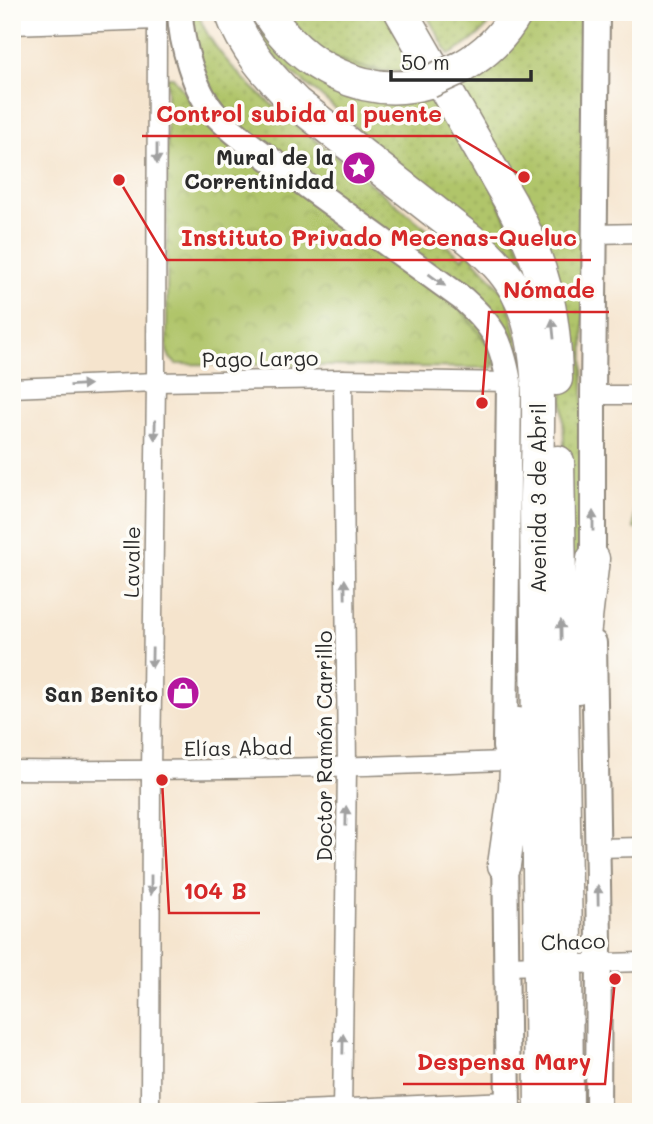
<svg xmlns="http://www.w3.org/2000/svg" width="653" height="1124" font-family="Mali,sans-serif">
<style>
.grass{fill:url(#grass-dots);stroke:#6e784a;stroke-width:2}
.park{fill:url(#park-crowns);stroke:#6e784a;stroke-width:2}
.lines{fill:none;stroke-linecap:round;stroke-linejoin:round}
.street-casing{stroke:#90887c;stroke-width:21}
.secondary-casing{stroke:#90887c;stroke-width:28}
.highway-casing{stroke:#90887c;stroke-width:35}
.street{stroke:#fff;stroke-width:18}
.secondary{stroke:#fff;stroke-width:24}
.highway{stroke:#fff;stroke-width:32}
.highway-bridge-casing{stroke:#90887c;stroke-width:35;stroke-linecap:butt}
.highway-bridge{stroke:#fff;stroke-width:32}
.oneway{fill:#a0a0a0}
.labels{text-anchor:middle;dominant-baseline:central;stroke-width:7;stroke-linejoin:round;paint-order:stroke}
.poi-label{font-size:21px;font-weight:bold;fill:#2b2b2b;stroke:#fdfcf7;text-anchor:end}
.street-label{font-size:21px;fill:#2b2b2b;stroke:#fdfcf7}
.leader{fill:none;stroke:#d62828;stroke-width:2.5}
.callout-dot{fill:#d62828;stroke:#fdfcf7;stroke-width:2.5}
.callout-label{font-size:23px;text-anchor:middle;font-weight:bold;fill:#d62828;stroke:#fdfcf7;stroke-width:7;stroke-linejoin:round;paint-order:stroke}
</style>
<defs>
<pattern id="grass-dots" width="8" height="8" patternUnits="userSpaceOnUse" patternTransform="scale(1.75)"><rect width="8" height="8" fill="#b0c56a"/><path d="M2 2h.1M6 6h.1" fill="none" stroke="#98a95c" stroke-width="1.8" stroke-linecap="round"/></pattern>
<pattern id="park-crowns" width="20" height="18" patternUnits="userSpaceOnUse" patternTransform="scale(1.75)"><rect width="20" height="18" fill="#b0c56a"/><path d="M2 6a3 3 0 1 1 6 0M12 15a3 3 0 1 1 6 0" fill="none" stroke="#98a95c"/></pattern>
</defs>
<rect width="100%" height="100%" fill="#fdfcf7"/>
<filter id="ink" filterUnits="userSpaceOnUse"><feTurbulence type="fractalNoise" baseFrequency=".0143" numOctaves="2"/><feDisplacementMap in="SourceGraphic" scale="14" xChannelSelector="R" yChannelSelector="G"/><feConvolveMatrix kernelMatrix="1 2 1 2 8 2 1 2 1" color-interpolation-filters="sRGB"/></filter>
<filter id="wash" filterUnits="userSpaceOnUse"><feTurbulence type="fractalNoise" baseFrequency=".00686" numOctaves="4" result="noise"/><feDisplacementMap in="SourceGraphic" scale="28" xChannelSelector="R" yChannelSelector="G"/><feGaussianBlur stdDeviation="1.57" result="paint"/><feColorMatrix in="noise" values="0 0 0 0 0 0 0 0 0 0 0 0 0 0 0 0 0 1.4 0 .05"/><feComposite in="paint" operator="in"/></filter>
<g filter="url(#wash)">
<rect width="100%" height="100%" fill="#f5e4cd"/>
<g class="grass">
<path d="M186,12H198C212,65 299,127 342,161C382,193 423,226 463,259L467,251L507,296L524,369L525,504L516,595L513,381L260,144L205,89Z"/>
<path d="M243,12H258L277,41L438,90L515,222L545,318L473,232L321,96L286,68L266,49Z"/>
<path d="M283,12H387L419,70L400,72L384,71L362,67L325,55Z"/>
<path d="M425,12H497C485,33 469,44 449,55Z"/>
<path d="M532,12H587L581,606L569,614L561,345L448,85Z"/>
</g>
<g class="park">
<path d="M167,77H173L192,103L218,130L448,293L489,346L493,368L176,364L170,358L167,351Z"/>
<path d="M638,403H641V529H634Z"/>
</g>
</g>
<g filter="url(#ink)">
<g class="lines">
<defs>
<g id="street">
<path d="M12,25L157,20"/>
<path d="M594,234L641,233"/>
<path d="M12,388L156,382L343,379L509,382"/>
<path d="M593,395H641"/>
<path d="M12,770C177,771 341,768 505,761"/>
<path d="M598,848L641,847"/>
<path d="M507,966L641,962"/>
<path d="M150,1112L151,771L156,382L157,12"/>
<path d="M260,1112L508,1101"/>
<path d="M342,1112L347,768L343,379"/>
</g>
<g id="secondary">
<path d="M180,12C181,43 194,90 215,114C226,126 239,136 252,146L463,299C495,328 501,340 509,382L505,747"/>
<path d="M593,576V395L597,12"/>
<path d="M594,643L599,942L598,1112"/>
<path d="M505,847L508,1112"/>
</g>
<g id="highway">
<path d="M231,12C244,49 269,76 296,103L476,244C491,258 505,271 515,289C547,346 537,435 536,499L541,1112"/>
<path d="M267,12C301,66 365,101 429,82"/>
<path d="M401,12L511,203C543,263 555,311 556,379"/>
<path d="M462,67C486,53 503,37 517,12"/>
<path d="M558,462L566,943L567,1112"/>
<path d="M578,687L593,559"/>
<path d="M504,865L515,789L518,724"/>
</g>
</defs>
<use href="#street" class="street-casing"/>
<use href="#secondary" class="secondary-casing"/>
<use href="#highway" class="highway-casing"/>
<use href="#street" class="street"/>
<use href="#secondary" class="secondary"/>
<use href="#highway" class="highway"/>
<defs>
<path id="highway-bridge" d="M429,82L462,67"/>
</defs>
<use href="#highway-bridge" class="highway-bridge-casing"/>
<use href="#highway-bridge" class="highway-bridge"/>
</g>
<defs><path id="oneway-solid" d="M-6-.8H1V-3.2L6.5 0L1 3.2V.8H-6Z" transform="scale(1.75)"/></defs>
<g class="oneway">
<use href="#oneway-solid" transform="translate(157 154) rotate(90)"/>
<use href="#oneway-solid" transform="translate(437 280) rotate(36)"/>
<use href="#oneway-solid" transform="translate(553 329) rotate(-96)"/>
<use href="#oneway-solid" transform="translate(80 385) rotate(-3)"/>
<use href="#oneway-solid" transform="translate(155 430) rotate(91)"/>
<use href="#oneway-solid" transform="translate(593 521) rotate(-90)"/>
<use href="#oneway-solid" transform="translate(345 589) rotate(-91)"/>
<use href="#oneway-solid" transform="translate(561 630) rotate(-91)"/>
<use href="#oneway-solid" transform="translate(152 658) rotate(91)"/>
<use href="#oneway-solid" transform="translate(346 816) rotate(-89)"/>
<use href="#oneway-solid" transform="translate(151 885) rotate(90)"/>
<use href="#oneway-solid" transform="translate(598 895) rotate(-91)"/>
<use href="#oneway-solid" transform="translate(343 1044) rotate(-89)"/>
</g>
</g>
<defs>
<symbol id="sight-disc" viewBox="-11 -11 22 22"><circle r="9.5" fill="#b5179e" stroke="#fdfcf7"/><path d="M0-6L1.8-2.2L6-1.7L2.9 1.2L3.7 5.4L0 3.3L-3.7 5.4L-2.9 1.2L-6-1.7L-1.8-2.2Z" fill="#fff"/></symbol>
<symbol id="shop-disc" viewBox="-11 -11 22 22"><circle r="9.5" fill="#b5179e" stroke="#fdfcf7"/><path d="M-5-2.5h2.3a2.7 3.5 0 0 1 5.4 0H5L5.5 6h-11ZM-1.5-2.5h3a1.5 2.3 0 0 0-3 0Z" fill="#fff"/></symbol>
</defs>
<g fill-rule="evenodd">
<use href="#sight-disc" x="340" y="149" width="38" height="38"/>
<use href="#shop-disc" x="164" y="674" width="38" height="38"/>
</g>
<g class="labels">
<g class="poi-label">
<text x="334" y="156">Mural de la<tspan x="334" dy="24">Correntinidad</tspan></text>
<text x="158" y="693">San Benito</text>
</g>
<g class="street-label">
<text transform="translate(260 358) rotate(-1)">Pago Largo</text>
<text transform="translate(537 498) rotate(-90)">Avenida 3 de Abril</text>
<text transform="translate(131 562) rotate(-89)">Lavalle</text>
<text transform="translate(323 746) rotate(-90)">Doctor Ramón Carrillo</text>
<text transform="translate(238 747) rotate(-1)">Elías Abad</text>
<text transform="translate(573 941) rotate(-2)">Chaco</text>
</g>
</g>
<path class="leader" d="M524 177L456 136H142M119 180L167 260H591M482 403L489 312H609M162 780L169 913H260M615 979L605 1084H403"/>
<g class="callout-dot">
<circle cx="524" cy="177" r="7"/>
<circle cx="119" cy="180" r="7"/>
<circle cx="482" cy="403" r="7"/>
<circle cx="162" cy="780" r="7"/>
<circle cx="615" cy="979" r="7"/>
</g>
<g class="callout-label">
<text x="299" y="122">Control subida al puente</text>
<text x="379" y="246">Instituto Privado Mecenas-Queluc</text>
<text x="549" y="298">Nómade</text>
<text x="215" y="899">104 B</text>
<text x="504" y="1070">Despensa Mary</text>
</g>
<rect width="653" height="1124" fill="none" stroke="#fdfcf7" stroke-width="42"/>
<path d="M391 70v10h140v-10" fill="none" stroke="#2b2b2b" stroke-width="3.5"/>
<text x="401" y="70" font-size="21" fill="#2b2b2b" stroke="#fdfcf7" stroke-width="5" paint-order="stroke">50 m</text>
</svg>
